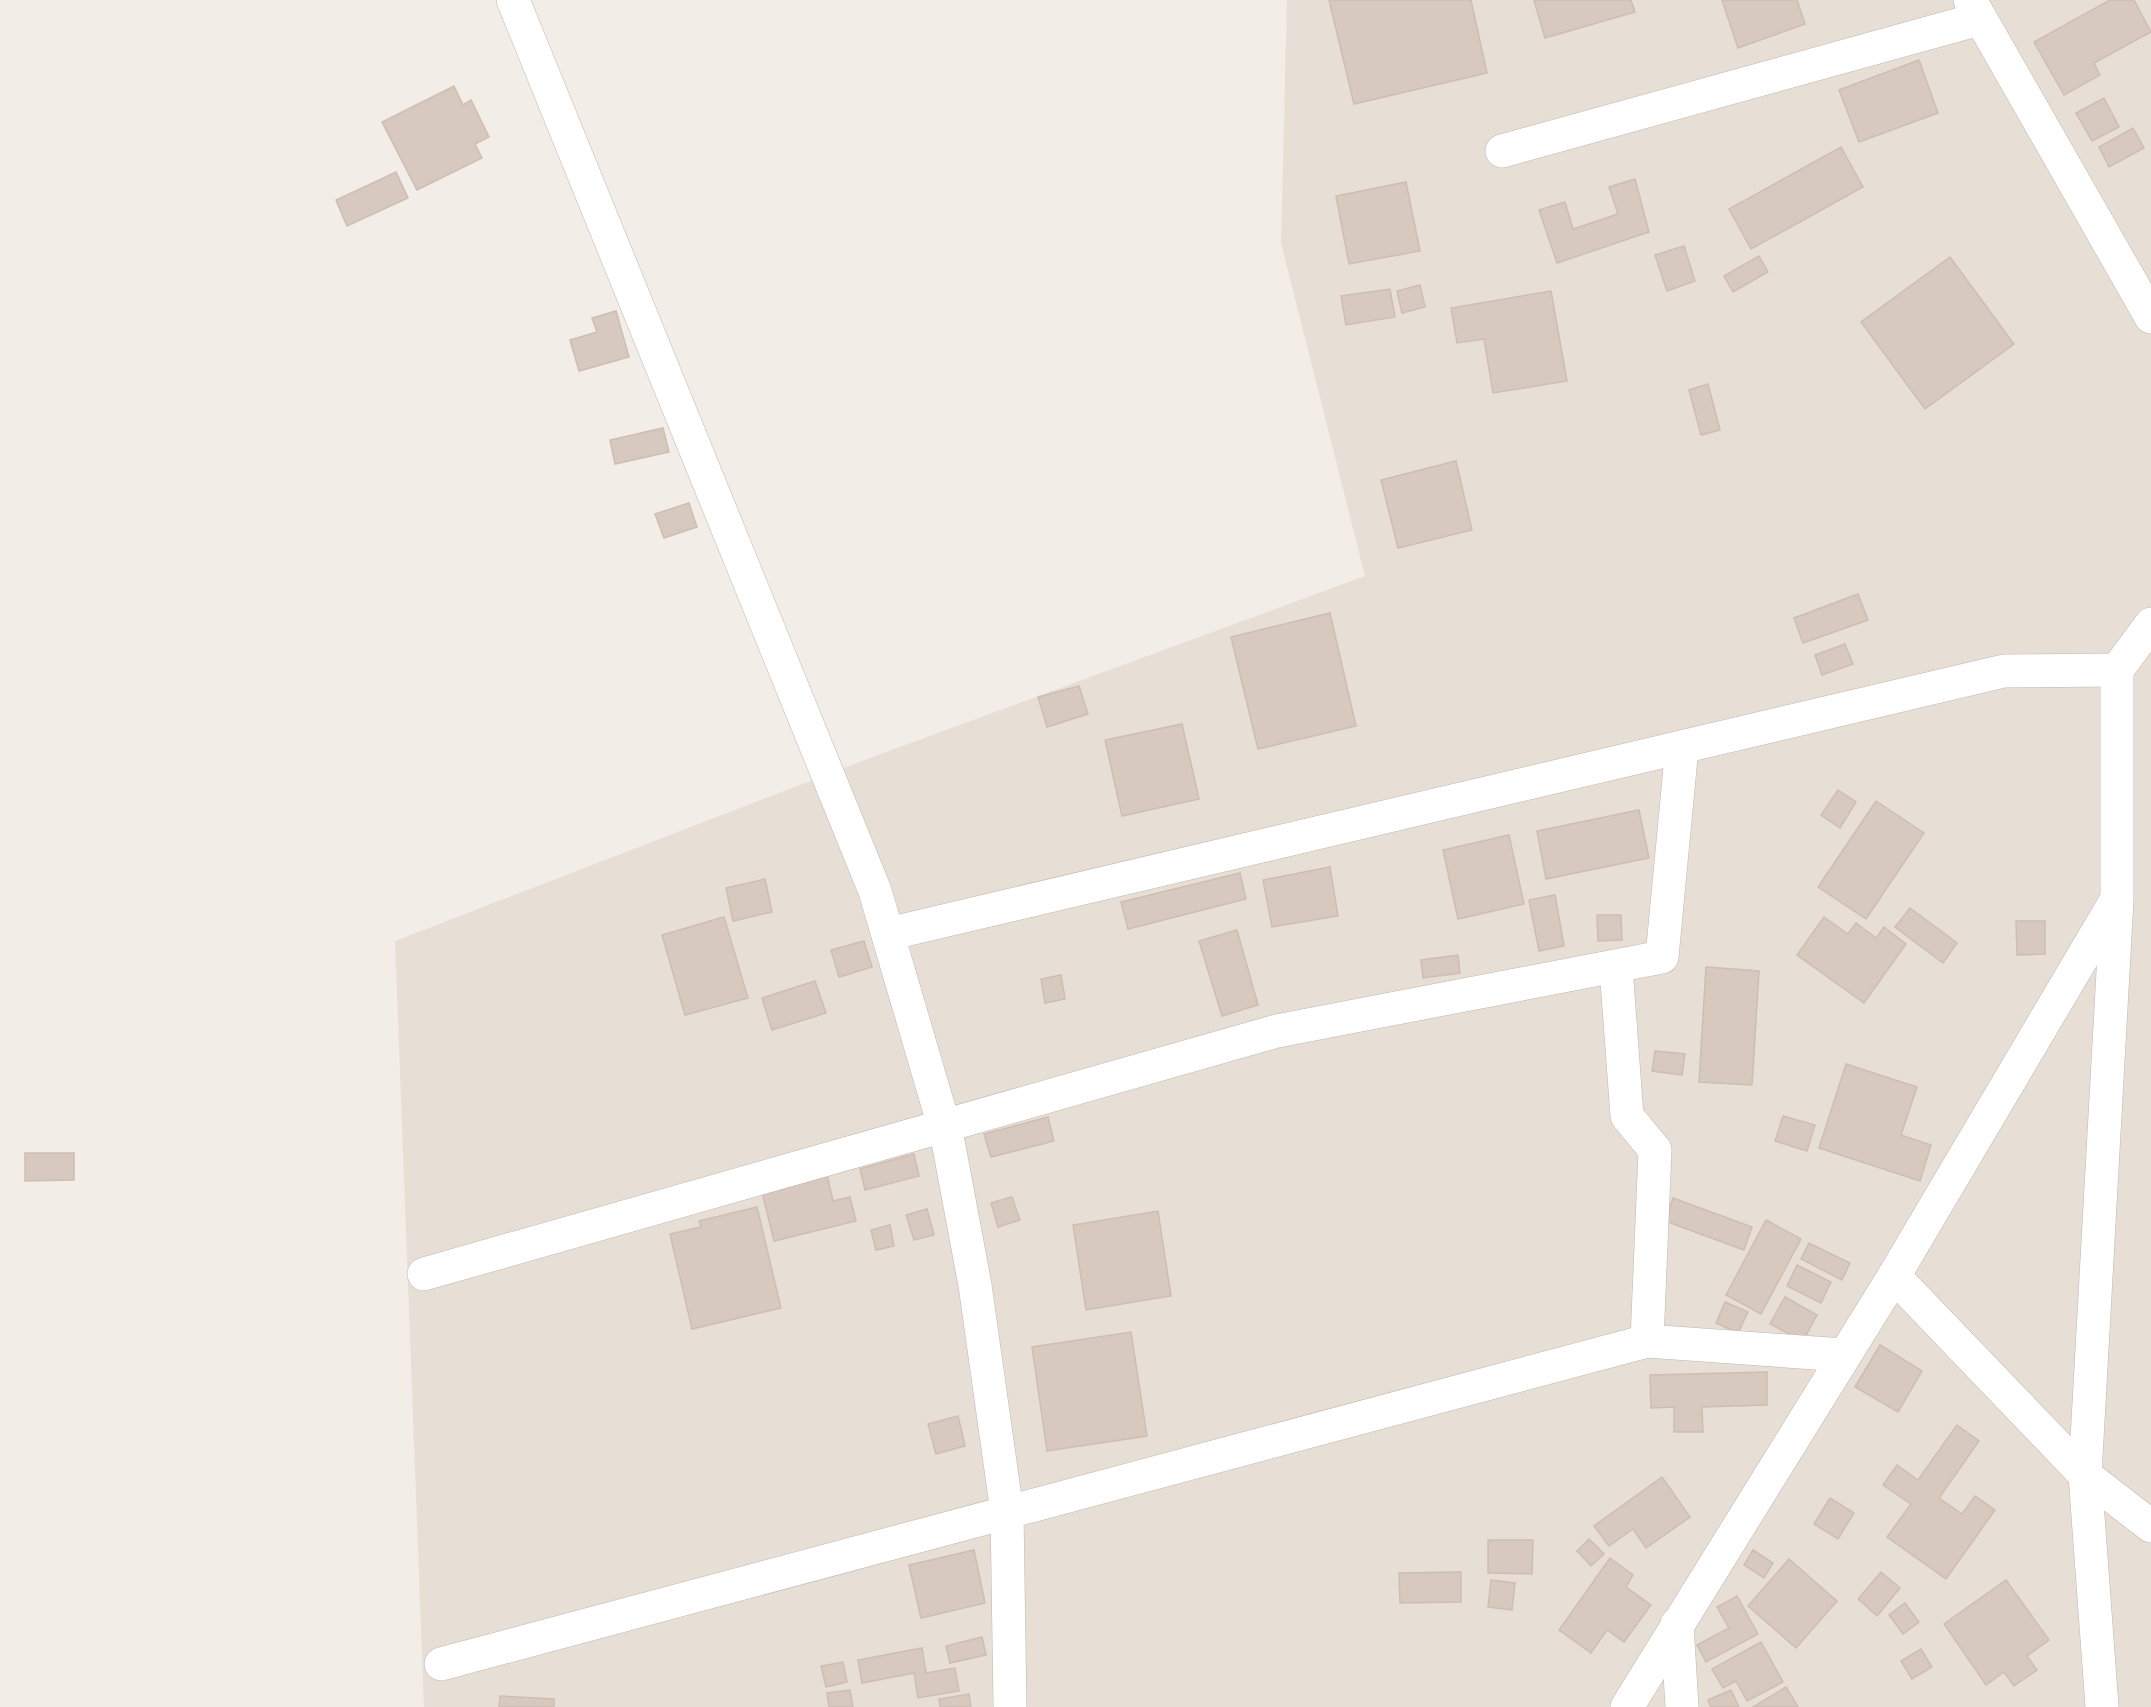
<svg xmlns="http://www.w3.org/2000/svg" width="2151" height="1707" font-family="Commissioner,sans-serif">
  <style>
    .residential { fill: #e7ded6 }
    .building { fill: #d7c9c0; stroke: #cfbdb1; stroke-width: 1.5 }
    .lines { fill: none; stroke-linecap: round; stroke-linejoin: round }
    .minor-casing { stroke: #c1b6ad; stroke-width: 34 }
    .minor { stroke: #fff; stroke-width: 33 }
  </style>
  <rect width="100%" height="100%" fill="#f3ede7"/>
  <polygon class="residential" points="1287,0 2151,0 2151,1707 424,1707 395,941 870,758 1365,576 1281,243"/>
  <g class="building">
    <polygon points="1329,0 1471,0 1487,73 1354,104"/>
    <polygon points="1534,0 1631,0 1635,12 1545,38"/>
    <polygon points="1722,0 1797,0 1805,24 1738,48"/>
    <polygon points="2110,0 2134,0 2151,32 2094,63 2100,75 2064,95 2034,42"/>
    <polygon points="1919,60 1938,113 1859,142 1839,90"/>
    <polygon points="454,86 463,105 471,100 489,137 475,144 482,158 417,190 382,122"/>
    <polygon points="2104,98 2119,127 2092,141 2076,113"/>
    <polygon points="2133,128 2144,148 2109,167 2099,147"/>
    <polygon points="1841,147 1863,187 1751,249 1729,209"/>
    <polygon points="396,172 408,198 347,226 336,200"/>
    <polygon points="1635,179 1649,232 1557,263 1539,210 1565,202 1573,229 1618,214 1609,187"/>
    <polygon points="1406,182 1420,251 1349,264 1336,196"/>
    <polygon points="1684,246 1695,281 1667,291 1655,255"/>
    <polygon points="1759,256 1768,272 1733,292 1724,276"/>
    <polygon points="1950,257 2014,344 1925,409 1861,322"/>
    <polygon points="1420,285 1425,307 1402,313 1397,291"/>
    <polygon points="1390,289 1395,317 1346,325 1341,296"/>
    <polygon points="1551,291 1567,381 1493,393 1484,339 1457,343 1451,308"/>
    <polygon points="616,311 629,357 579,371 570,340 597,332 592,318"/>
    <polygon points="1708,384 1720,430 1701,435 1689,390"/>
    <polygon points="663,428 669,452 615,464 610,440"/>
    <polygon points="1456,461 1472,530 1398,548 1381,480"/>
    <polygon points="689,503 697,527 664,538 655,514"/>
    <polygon points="1858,594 1868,620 1803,643 1794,618"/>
    <polygon points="1330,613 1356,726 1258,749 1231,637"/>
    <polygon points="1845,644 1853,664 1822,675 1815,655"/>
    <polygon points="1079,686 1088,714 1047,727 1038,697"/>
    <polygon points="1182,724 1199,799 1122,816 1105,740"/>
    <polygon points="1838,790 1856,802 1840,828 1821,815"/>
    <polygon points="1876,801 1924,833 1866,919 1818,887"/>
    <polygon points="1639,810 1649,858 1546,879 1537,831"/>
    <polygon points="1509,835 1524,904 1458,919 1443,850"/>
    <polygon points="1330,867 1338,916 1272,927 1263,880"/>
    <polygon points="1240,873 1246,899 1128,929 1121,902"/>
    <polygon points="765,879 772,912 733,921 726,888"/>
    <polygon points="1555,895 1564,946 1539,951 1529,900"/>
    <polygon points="1910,908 1957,943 1943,963 1895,927"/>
    <polygon points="1597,915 1621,915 1622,940 1598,941"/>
    <polygon points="724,917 748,998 685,1015 662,935"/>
    <polygon points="1824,917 1848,934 1856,923 1876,938 1884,927 1906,944 1864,1003 1797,955"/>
    <polygon points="2016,921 2045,921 2045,954 2017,955"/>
    <polygon points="1237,930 1258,1005 1222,1016 1199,941"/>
    <polygon points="864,941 872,967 839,977 831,950"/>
    <polygon points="1458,955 1460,973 1423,978 1421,960"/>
    <polygon points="1706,967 1759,971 1752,1085 1699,1082"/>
    <polygon points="1061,975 1065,999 1045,1003 1041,979"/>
    <polygon points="815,981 826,1013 772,1030 762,998"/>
    <polygon points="1655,1051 1685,1054 1682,1075 1652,1071"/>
    <polygon points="1846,1064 1917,1087 1901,1135 1931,1145 1920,1181 1819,1148"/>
    <polygon points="1783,1116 1815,1125 1807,1151 1775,1141"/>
    <polygon points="1048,1117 1054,1141 991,1157 984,1134"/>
    <polygon points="25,1153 74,1153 74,1180 25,1181"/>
    <polygon points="914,1154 919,1176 865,1190 860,1169"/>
    <polygon points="827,1175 833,1201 850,1197 856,1221 774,1241 762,1192"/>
    <polygon points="1012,1197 1020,1220 998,1227 991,1203"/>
    <polygon points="1673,1198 1752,1227 1744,1250 1665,1221"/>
    <polygon points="757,1207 781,1308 692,1329 670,1234 701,1227 699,1221"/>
    <polygon points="927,1209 934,1235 914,1240 906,1215"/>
    <polygon points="1158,1211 1171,1296 1086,1310 1073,1225"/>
    <polygon points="1766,1220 1801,1239 1761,1314 1726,1295"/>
    <polygon points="890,1225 894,1246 876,1250 871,1230"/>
    <polygon points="1809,1243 1850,1263 1842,1280 1801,1259"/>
    <polygon points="1797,1265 1831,1282 1821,1303 1787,1286"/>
    <polygon points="1785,1297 1817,1315 1803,1341 1770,1324"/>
    <polygon points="1725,1302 1748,1312 1738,1333 1716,1323"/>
    <polygon points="1131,1332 1147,1436 1047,1451 1032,1347"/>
    <polygon points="1880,1345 1922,1371 1898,1412 1855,1387"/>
    <polygon points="1767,1372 1767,1405 1702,1407 1703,1432 1674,1432 1674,1407 1651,1408 1650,1375"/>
    <polygon points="958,1416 965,1446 936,1454 928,1424"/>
    <polygon points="1957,1425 1979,1441 1939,1498 1962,1514 1975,1496 1995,1510 1946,1579 1887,1537 1911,1504 1883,1485 1897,1465 1918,1480"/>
    <polygon points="1662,1477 1690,1517 1646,1548 1633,1529 1609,1546 1594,1526"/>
    <polygon points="1830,1498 1854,1513 1838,1539 1814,1524"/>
    <polygon points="1589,1539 1604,1554 1591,1566 1577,1551"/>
    <polygon points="1488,1540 1533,1540 1532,1574 1488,1573"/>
    <polygon points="974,1550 985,1603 921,1618 909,1565"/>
    <polygon points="1753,1550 1773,1563 1764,1578 1744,1565"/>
    <polygon points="1610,1558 1633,1575 1626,1587 1651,1605 1624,1642 1607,1630 1591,1653 1559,1630"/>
    <polygon points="1789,1559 1837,1601 1796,1648 1748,1606"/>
    <polygon points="1461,1572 1461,1602 1400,1603 1399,1573"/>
    <polygon points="1881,1572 1900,1588 1877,1616 1858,1599"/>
    <polygon points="1491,1580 1515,1583 1512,1610 1488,1607"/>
    <polygon points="2006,1580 2049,1640 2027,1656 2037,1670 2014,1686 2004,1672 1986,1685 1944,1624"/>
    <polygon points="1737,1596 1758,1634 1706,1662 1697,1645 1729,1628 1717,1607"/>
    <polygon points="1905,1603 1919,1622 1903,1634 1889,1615"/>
    <polygon points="982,1637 986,1655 950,1663 946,1646"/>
    <polygon points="1761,1642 1783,1682 1747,1701 1736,1681 1723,1688 1712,1669"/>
    <polygon points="922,1648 926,1673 955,1668 959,1691 918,1698 914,1673 862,1683 858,1660"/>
    <polygon points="1921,1649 1932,1667 1912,1679 1901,1661"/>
    <polygon points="843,1662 847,1682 826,1687 821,1666"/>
    <polygon points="1786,1687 1798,1707 1753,1707"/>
    <polygon points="850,1690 853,1707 829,1707 827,1693"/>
    <polygon points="1731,1690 1739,1707 1711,1707 1708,1700"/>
    <polygon points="969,1694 971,1707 940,1707 939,1699"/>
    <polygon points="500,1696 554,1699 554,1707 499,1707"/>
  </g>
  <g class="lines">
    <defs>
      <g id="minor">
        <polyline points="513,0 875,891 947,1136 975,1285 1007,1512 1010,1707"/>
        <polyline points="1970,0 2151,317"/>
        <polyline points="1502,151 1979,19"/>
        <polyline points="888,934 2004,671 2117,670"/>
        <polyline points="1616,967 1627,1116 1655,1150 1647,1341"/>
        <polyline points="424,1274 1277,1031 1662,957 1682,747"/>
        <polyline points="1894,1276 2085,1475 2151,1526"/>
        <polyline points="1677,1624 1682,1707"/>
        <polyline points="441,1664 1647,1341 1843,1355"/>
        <polyline points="1627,1707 1894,1276 2114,904"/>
        <polyline points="2102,1707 2085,1475 2117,900 2117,670 2151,624"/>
      </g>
    </defs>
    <use href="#minor" class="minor-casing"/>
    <use href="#minor" class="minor"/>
  </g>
</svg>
